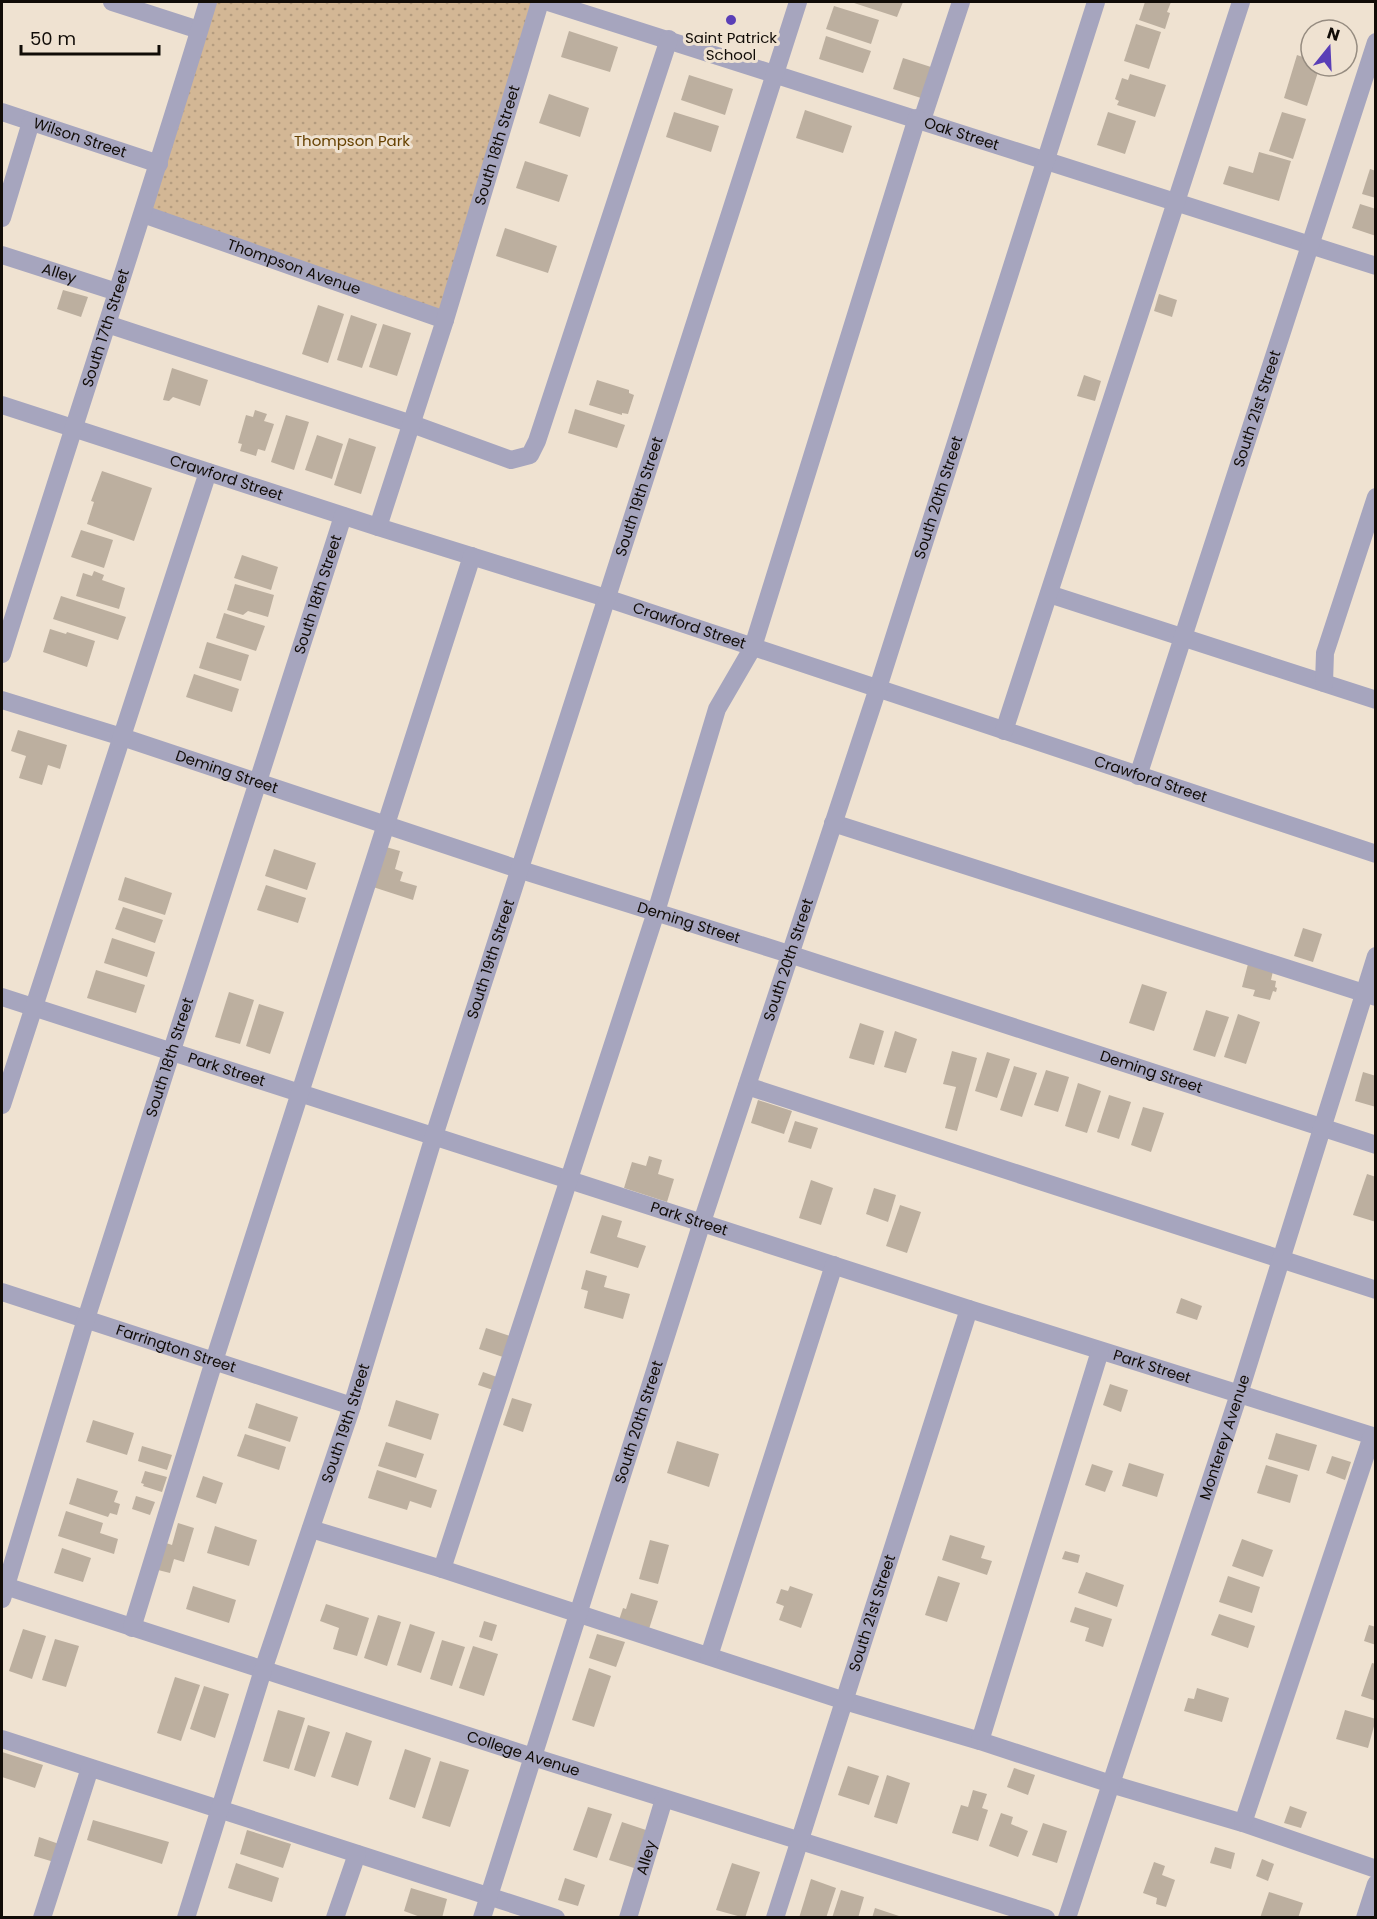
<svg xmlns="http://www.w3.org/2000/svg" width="1377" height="1919" font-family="Poppins,sans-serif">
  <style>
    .park { fill: url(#park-dots) }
    .building { fill: #bcaf9f }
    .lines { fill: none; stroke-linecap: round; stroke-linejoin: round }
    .minor { stroke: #a6a5be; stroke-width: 18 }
    .poi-dot { fill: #5a3fb7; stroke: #efe2d1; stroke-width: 2 }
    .labels { text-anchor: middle; stroke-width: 6; stroke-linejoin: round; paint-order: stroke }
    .poi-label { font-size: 15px; fill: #110c07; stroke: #efe2d1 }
    .street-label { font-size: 15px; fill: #110c07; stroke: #efe2d1 }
    .park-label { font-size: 15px; fill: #674202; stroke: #efe2d1 }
  </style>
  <defs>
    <pattern id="park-dots" width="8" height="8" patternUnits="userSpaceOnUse" patternTransform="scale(1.5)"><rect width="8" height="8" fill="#d3b795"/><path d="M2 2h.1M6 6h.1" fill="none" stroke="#b49c7f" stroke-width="1.8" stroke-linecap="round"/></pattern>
  </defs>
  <rect width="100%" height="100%" fill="#efe2d1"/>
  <polygon class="park" points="207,2 540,2 445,320 143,214"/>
  <g class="building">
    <polygon points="851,2 903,2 897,17"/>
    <polygon points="1145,2 1171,2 1167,12 1170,13 1165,29 1139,20"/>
    <polygon points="834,6 879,20 871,44 826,29"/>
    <polygon points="1136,24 1161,32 1149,69 1124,61"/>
    <polygon points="569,31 618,47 610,72 561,57"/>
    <polygon points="826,36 871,51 863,73 819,59"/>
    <polygon points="1297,55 1311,60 1311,66 1320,66 1307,106 1284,98"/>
    <polygon points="903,58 931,67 921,98 893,89"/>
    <polygon points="1130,74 1166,85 1155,117 1117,105 1119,101 1115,99 1122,78 1128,80"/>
    <polygon points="689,75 733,89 725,115 681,100"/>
    <polygon points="549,94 589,108 580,137 539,123"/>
    <polygon points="805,110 852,126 843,153 796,138"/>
    <polygon points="674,112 719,126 711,152 666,137"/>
    <polygon points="1108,112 1136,121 1125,154 1097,145"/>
    <polygon points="1282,112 1306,119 1293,159 1269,151"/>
    <polygon points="1259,152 1291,161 1279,201 1223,184 1229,166 1253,173"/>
    <polygon points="525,161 568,175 559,202 516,188"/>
    <polygon points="1370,169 1376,171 1376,198 1362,194"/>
    <polygon points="1360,204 1376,209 1376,236 1352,228"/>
    <polygon points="505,228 557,246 548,273 496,256"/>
    <polygon points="63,290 88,297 81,317 57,309"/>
    <polygon points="1159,294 1177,300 1172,317 1154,311"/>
    <polygon points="318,305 344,314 328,363 302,354"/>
    <polygon points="351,315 377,324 362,368 337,360"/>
    <polygon points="383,324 411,333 397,376 369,367"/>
    <polygon points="172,368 208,380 200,406 173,397 169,401 163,400"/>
    <polygon points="1084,375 1101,381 1095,401 1077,396"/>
    <polygon points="597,380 629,390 629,393 634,395 628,414 622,413 622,415 589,405"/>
    <polygon points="575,409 625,425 617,448 568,433"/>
    <polygon points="255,410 267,414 264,421 274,424 265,451 258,449 256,456 240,451 242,444 238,443 246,415 253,417"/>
    <polygon points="286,415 309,422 294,470 271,462"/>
    <polygon points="317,435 343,444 332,479 305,470"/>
    <polygon points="349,438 376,447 361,494 334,485"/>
    <polygon points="102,471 152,488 134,541 87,524 94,502 91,501"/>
    <polygon points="81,530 113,540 104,568 71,557"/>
    <polygon points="242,555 278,567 271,590 234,578"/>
    <polygon points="94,571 104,575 102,580 125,588 119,609 76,596 83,573 92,576"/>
    <polygon points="235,584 274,595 268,617 248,611 243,615 227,610"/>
    <polygon points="61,596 126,617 118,640 53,619"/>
    <polygon points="224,613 265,626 256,651 216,638"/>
    <polygon points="50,629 66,634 67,632 95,641 87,667 43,652"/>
    <polygon points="207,642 249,655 241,681 199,668"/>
    <polygon points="194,674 239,689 232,712 186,697"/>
    <polygon points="18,730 67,745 60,769 48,765 42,785 19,778 26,756 11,751"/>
    <polygon points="386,847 400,851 395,869 403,872 400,881 417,886 413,900 373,887"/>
    <polygon points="274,849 316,863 307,890 265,876"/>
    <polygon points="125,877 172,893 165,915 118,900"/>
    <polygon points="266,885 306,898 298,923 257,910"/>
    <polygon points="123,907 163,920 155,943 115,929"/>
    <polygon points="1303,928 1322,934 1313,962 1294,956"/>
    <polygon points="112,938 155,952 147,977 104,963"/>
    <polygon points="1248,964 1273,971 1271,980 1276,981 1275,987 1277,988 1276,992 1273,991 1270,1000 1253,996 1255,990 1242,987"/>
    <polygon points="96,970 145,985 136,1013 87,998"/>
    <polygon points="1142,984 1167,992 1154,1031 1129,1023"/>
    <polygon points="229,992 254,1000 240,1044 215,1037"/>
    <polygon points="259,1004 284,1012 270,1054 246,1046"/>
    <polygon points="1206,1010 1229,1017 1215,1057 1193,1050"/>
    <polygon points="1238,1014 1260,1022 1246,1064 1224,1057"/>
    <polygon points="860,1023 884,1031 874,1065 849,1058"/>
    <polygon points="895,1031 917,1039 906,1073 884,1067"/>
    <polygon points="952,1051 977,1058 957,1131 945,1128 956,1087 943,1084"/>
    <polygon points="987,1052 1010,1059 997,1098 975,1091"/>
    <polygon points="1014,1066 1037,1073 1022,1117 1000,1110"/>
    <polygon points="1046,1070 1069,1077 1058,1112 1034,1105"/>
    <polygon points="1363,1072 1376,1076 1376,1107 1355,1101"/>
    <polygon points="1078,1083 1101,1091 1087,1133 1065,1126"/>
    <polygon points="1109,1095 1131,1102 1119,1139 1097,1132"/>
    <polygon points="758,1100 792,1111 784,1134 751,1123"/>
    <polygon points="1143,1107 1164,1113 1151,1152 1131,1145"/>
    <polygon points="795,1121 818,1128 811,1149 788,1142"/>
    <polygon points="649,1156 662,1160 658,1174 674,1179 667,1202 624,1188 632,1162 646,1166"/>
    <polygon points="1367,1174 1376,1177 1376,1222 1353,1215"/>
    <polygon points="811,1180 833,1188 821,1225 799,1218"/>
    <polygon points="874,1188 896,1195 888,1222 866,1214"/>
    <polygon points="900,1205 921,1212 907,1253 886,1246"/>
    <polygon points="602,1215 622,1221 617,1237 646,1246 638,1268 590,1253"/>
    <polygon points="586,1270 607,1276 604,1287 630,1294 623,1319 584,1308 588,1291 581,1289"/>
    <polygon points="1181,1298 1202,1306 1197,1320 1176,1313"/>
    <polygon points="486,1328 510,1336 503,1357 479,1349"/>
    <polygon points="483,1372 497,1377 493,1390 478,1385"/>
    <polygon points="1110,1384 1128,1390 1121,1412 1103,1405"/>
    <polygon points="512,1398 532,1404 523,1432 503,1425"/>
    <polygon points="396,1400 439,1414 431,1440 388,1426"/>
    <polygon points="256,1403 298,1417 290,1442 248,1428"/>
    <polygon points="93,1420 134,1433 127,1455 86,1442"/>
    <polygon points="1276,1433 1317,1445 1309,1471 1268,1459"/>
    <polygon points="245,1434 286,1447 279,1470 237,1456"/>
    <polygon points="677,1441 719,1454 709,1487 667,1473"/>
    <polygon points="386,1442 424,1454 416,1478 378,1466"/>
    <polygon points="142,1446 172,1455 167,1470 138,1461"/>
    <polygon points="1332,1456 1351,1462 1345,1480 1326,1473"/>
    <polygon points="1129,1463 1164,1474 1157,1497 1122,1486"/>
    <polygon points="1092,1464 1113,1471 1105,1492 1085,1485"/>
    <polygon points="1266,1465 1298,1475 1290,1503 1257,1493"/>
    <polygon points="377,1470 437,1490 431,1508 410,1501 407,1510 368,1498"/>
    <polygon points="145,1471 167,1477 162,1492 143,1486 144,1484 141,1483"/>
    <polygon points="203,1476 223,1483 216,1504 196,1497"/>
    <polygon points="77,1478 118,1491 114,1502 120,1504 117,1515 110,1513 108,1517 69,1504"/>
    <polygon points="136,1496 155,1502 150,1515 132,1509"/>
    <polygon points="66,1511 103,1523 100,1533 118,1539 114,1554 58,1536"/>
    <polygon points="178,1523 194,1528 184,1562 174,1559 170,1573 158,1570 166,1543 172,1545"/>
    <polygon points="215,1526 257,1540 249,1566 207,1553"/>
    <polygon points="950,1535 985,1546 981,1558 992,1561 987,1575 942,1560"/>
    <polygon points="1242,1539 1273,1550 1263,1577 1232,1566"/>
    <polygon points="650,1540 669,1545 658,1584 639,1579"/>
    <polygon points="62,1548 91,1558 83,1582 54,1573"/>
    <polygon points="1065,1551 1080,1555 1078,1563 1062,1559"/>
    <polygon points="1086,1572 1124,1585 1117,1607 1078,1593"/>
    <polygon points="938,1576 960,1583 947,1622 925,1615"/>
    <polygon points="1228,1576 1260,1587 1252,1613 1219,1602"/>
    <polygon points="193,1586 236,1600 229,1623 186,1609"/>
    <polygon points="790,1586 813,1594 801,1628 779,1620 784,1606 776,1603 781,1589 788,1591"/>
    <polygon points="631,1593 658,1601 649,1629 619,1620 623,1608 626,1609"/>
    <polygon points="326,1604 369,1618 357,1656 333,1649 339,1628 320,1621"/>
    <polygon points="1075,1607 1112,1619 1103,1647 1085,1641 1089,1628 1070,1622"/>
    <polygon points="1219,1614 1255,1626 1248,1648 1211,1635"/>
    <polygon points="378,1615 401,1622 387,1666 364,1658"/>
    <polygon points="484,1621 497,1625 492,1641 479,1637"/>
    <polygon points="410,1624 435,1632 421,1673 397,1665"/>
    <polygon points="1369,1625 1376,1627 1376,1645 1364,1641"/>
    <polygon points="23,1629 46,1636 32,1679 9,1671"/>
    <polygon points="597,1634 625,1642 616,1667 589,1658"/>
    <polygon points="55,1639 79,1646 66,1687 42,1680"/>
    <polygon points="442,1640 465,1647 452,1686 430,1679"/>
    <polygon points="473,1646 498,1654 484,1696 459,1688"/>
    <polygon points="1372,1663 1376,1664 1376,1701 1361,1696"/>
    <polygon points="589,1668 611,1676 594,1727 572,1720"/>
    <polygon points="175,1677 200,1685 181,1741 157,1733"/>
    <polygon points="204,1686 229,1694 215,1738 190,1729"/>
    <polygon points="1197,1688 1229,1698 1222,1722 1184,1711 1188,1698 1194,1699"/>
    <polygon points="278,1710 305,1718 289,1769 263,1761"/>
    <polygon points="1345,1710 1376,1719 1368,1748 1336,1739"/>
    <polygon points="308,1725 330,1732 315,1777 294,1770"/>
    <polygon points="346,1732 372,1741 358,1786 331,1777"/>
    <polygon points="405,1749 431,1758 415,1808 389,1799"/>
    <polygon points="2,1752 43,1765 35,1788 2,1777"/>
    <polygon points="440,1761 469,1770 450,1827 422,1818"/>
    <polygon points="848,1766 879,1776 869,1805 838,1795"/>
    <polygon points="1014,1768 1035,1775 1028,1795 1007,1787"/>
    <polygon points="887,1775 910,1783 897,1824 874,1817"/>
    <polygon points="973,1790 987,1794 982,1808 988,1810 978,1841 952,1833 961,1805 968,1807"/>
    <polygon points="1290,1806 1307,1812 1301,1828 1284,1823"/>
    <polygon points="588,1807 612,1814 597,1858 573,1850"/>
    <polygon points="1001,1813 1013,1817 1011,1824 1028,1831 1018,1857 989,1846"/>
    <polygon points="93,1820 169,1842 162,1864 87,1840"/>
    <polygon points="622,1822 646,1830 634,1868 609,1860"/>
    <polygon points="1043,1823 1067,1831 1057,1863 1032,1855"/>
    <polygon points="247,1830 291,1844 283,1868 240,1854"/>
    <polygon points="39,1837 59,1844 54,1862 34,1856"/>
    <polygon points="1215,1847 1235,1853 1231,1869 1210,1863"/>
    <polygon points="1262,1859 1274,1864 1268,1881 1256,1876"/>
    <polygon points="1154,1862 1165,1866 1162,1875 1175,1880 1166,1907 1156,1904 1157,1898 1143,1893"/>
    <polygon points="236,1863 279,1878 272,1902 228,1888"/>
    <polygon points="732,1863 760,1872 745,1918 716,1910"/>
    <polygon points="565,1878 585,1885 578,1906 558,1900"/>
    <polygon points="811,1879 836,1888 826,1918 799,1918"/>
    <polygon points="411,1888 447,1899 442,1918 423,1918 404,1911"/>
    <polygon points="841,1890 864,1897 858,1918 832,1918"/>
    <polygon points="1269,1892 1303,1903 1298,1918 1260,1918"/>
    <polygon points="875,1908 902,1917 902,1918 872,1918"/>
  </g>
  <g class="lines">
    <g class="minor">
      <polyline points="112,2 199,30"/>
      <path id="s1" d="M 548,2 L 1376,266"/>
      <path id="s2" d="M 2,112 L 159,164"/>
      <polyline points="922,120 961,2"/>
      <path id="s3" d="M 143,214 L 445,320"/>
      <polyline points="2,218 31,122"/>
      <path id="s4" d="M 2,255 L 117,292"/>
      <polyline points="107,324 412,424 511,460 530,455 537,441 669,39"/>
      <path id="s5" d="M 2,405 L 378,527 L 606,598 L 1376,854"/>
      <path id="s6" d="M 378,527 L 445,320 L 540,2"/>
      <polyline points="1049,594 1376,700"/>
      <path id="s7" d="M 2,654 C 70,436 142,220 208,2"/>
      <polyline points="1324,683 1325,653 1376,497"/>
      <path id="s8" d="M 2,700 L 122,737 L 521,870 L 789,954 L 1376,1145"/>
      <polyline points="1004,731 1241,2"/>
      <path id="s9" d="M 1138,776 L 1376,42"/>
      <polyline points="833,823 1376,997"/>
      <path id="s10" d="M 2,997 L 969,1309 L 1376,1437"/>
      <polyline points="747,1086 1376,1290"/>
      <polyline points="2,1105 208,472"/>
      <path id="s11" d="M 2,1292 L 352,1406"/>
      <polyline points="311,1529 442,1569 845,1701 980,1741 1111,1784 1243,1823 1376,1869"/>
      <polyline points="442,1569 656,912 717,709 753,647 917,118"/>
      <path id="s12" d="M 2,1585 L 533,1757 L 1046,1918"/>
      <path id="s13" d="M 2,1599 L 86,1319 L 343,516"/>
      <polyline points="132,1628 214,1361 472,556"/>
      <polyline points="709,1656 834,1265"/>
      <polyline points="2,1739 556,1918"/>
      <polyline points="980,1741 1100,1351"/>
      <polyline points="1243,1823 1372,1436"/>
      <polyline points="42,1918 90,1768"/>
      <path id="s14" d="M 186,1918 L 263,1670 L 352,1406 L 434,1136 L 798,2"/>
      <polyline points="335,1918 357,1854"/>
      <path id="s15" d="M 482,1918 L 702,1222 L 878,688 L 1096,2"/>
      <path id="s16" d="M 628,1918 L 664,1799"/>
      <path id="s17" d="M 775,1918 L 969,1309"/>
      <path id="s18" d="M 1067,1918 L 1239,1394 L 1376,956"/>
      <polyline points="1365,1918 1376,1884"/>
    </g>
  </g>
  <circle class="poi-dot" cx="731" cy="20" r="6"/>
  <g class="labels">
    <g class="poi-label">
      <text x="731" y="43">Saint Patrick<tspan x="731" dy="17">School</tspan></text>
    </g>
    <g class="street-label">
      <text dy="5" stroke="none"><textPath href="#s1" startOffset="434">Oak Street</textPath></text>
      <text dy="5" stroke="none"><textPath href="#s2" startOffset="82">Wilson Street</textPath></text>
      <text dy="5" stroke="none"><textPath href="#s6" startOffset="400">South 18th Street</textPath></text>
      <text dy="5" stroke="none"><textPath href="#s3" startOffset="160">Thompson Avenue</textPath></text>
      <text dy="5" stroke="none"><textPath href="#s4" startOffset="60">Alley</textPath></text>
      <text dy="5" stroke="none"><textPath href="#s7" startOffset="342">South 17th Street</textPath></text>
      <text dy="5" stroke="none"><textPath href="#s9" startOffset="386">South 21st Street</textPath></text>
      <text dy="5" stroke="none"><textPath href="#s5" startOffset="236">Crawford Street</textPath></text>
      <text dy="5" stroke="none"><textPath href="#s14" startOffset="1492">South 19th Street</textPath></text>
      <text dy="5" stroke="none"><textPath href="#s15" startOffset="1492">South 20th Street</textPath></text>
      <text dy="5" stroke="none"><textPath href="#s13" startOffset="1053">South 18th Street</textPath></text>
      <text dy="5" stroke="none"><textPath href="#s5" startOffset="722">Crawford Street</textPath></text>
      <text dy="5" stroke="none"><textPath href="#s8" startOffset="236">Deming Street</textPath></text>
      <text dy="5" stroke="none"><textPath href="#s5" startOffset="1208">Crawford Street</textPath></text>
      <text dy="5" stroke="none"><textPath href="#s8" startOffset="722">Deming Street</textPath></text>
      <text dy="5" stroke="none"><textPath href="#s14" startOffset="1006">South 19th Street</textPath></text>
      <text dy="5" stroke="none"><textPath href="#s15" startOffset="1006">South 20th Street</textPath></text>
      <text dy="5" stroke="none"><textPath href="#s13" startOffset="567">South 18th Street</textPath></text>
      <text dy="5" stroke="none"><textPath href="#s10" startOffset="236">Park Street</textPath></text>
      <text dy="5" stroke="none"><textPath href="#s8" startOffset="1208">Deming Street</textPath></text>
      <text dy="5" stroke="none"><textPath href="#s10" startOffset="722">Park Street</textPath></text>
      <text dy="5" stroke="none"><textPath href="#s11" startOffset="183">Farrington Street</textPath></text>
      <text dy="5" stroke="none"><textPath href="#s10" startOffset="1208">Park Street</textPath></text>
      <text dy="5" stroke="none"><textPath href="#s15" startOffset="520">South 20th Street</textPath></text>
      <text dy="5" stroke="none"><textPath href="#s14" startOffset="520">South 19th Street</textPath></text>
      <text dy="5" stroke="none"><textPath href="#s18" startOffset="506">Monterey Avenue</textPath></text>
      <text dy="5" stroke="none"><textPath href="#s17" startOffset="320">South 21st Street</textPath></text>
      <text dy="5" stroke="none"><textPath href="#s12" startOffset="548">College Avenue</textPath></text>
      <text dy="5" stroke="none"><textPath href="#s16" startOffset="63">Alley</textPath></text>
    </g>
    <g class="park-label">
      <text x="352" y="146">Thompson Park</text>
    </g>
  </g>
  <rect width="1377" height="1919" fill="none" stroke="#110c07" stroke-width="6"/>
  <g transform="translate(1329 48) rotate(18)"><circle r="28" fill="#efe2d1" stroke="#968c80" stroke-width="1.5"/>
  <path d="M0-4.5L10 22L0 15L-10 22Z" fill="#5a3fb7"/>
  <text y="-9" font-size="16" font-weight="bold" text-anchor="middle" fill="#110c07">N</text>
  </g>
  <path d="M21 45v9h138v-9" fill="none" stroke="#110c07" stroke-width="3"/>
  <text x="30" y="45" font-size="18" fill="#110c07" stroke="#efe2d1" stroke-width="4.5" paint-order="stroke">50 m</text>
</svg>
